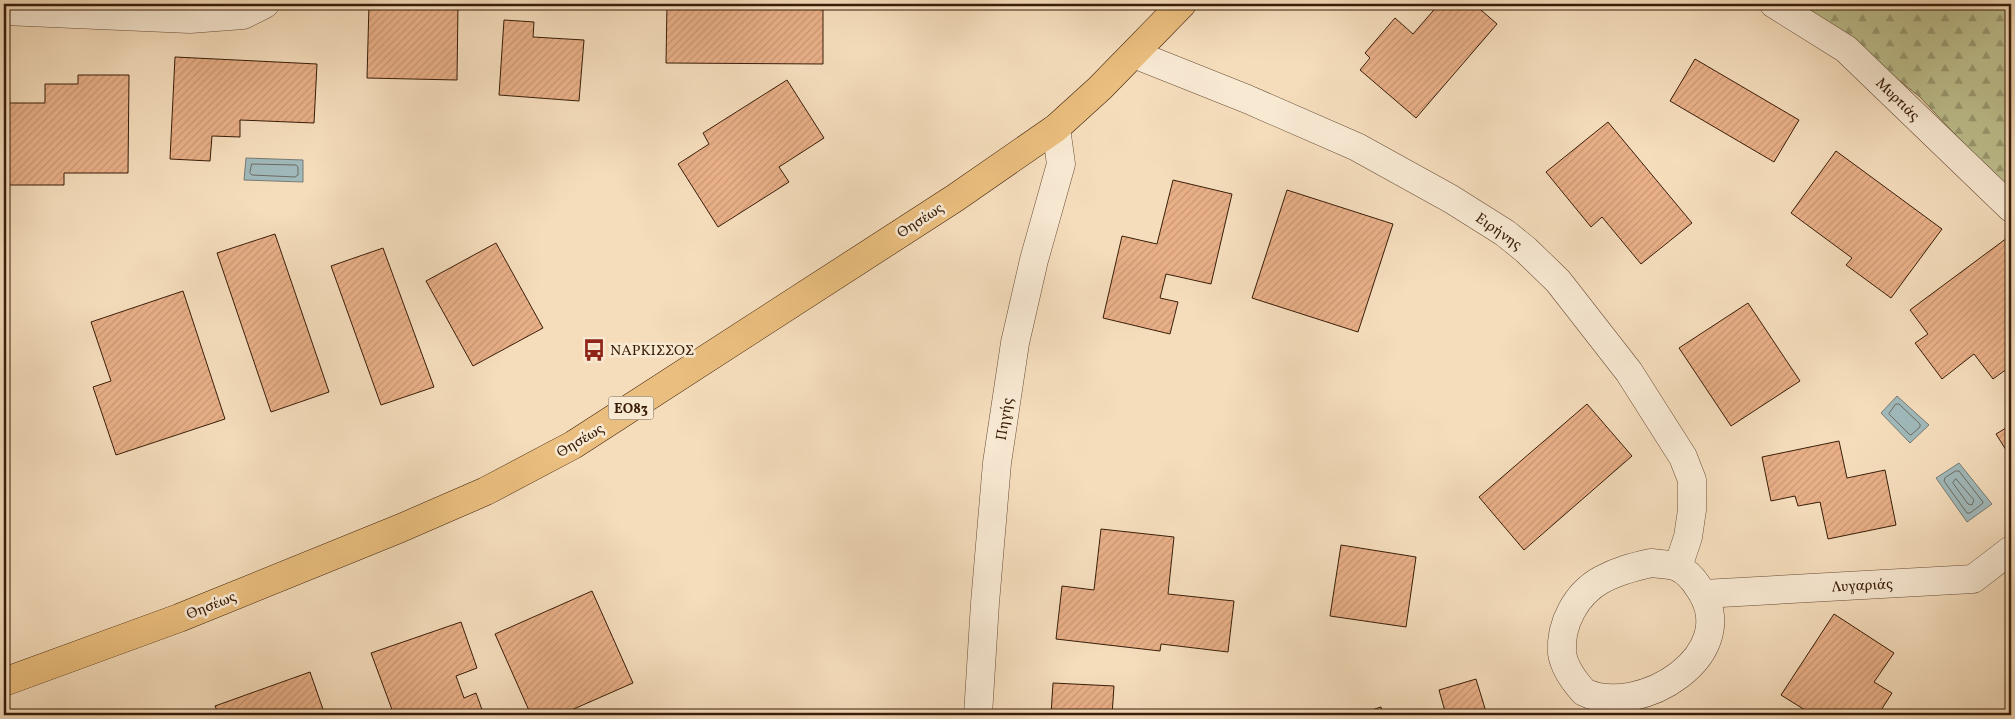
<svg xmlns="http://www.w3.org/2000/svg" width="2015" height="719" font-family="Vollkorn,serif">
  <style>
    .forest { fill: url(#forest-firs); stroke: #7c6e4c }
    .water { fill: #a0b9bb; stroke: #777b74 }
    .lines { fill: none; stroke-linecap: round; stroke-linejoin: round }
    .shore { stroke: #6c6b62; stroke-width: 1 }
    .building { fill: url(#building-hatch); stroke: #391d09 }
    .minor-casing { stroke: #684d36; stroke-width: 29 }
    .major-casing { stroke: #391d09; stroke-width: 29 }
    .minor { stroke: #f8e9d3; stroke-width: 28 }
    .major { stroke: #eabe7e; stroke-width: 28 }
    .labels { text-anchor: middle; stroke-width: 5; stroke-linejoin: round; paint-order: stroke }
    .shield { fill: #f8e9d3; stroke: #725a46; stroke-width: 1 }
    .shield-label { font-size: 14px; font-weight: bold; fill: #391d09 }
    .street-label { font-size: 15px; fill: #391d09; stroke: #f8e9d3 }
    .poi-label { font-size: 15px; fill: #391d09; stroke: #f8e9d3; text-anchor: start }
  </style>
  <defs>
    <pattern id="forest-firs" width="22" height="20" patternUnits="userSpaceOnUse" patternTransform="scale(1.25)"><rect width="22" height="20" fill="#bec08f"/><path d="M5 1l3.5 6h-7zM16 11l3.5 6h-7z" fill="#9b9b73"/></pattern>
    <pattern id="building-hatch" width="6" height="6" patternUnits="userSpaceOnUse" patternTransform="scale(1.25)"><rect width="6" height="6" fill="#e9b088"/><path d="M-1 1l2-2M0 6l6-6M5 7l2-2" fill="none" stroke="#c99774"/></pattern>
  </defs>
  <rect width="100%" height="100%" fill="#f5ddbc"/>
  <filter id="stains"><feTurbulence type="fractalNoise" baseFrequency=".004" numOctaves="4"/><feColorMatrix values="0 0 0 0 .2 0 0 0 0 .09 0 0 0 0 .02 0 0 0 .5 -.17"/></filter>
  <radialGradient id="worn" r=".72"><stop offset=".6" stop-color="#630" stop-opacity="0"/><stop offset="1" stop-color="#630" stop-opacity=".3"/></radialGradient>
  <polygon class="forest" points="1803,4 2011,4 2011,194 1920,97"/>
  <g class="water">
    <polygon points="246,158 303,160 303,182 244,180"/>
    <polygon points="1897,396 1929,425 1910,443 1881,413"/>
    <polygon points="1959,463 1992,504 1967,522 1936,478"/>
  </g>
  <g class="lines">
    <g class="shore">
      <polygon points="252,164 296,165 298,167 298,175 295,177 252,175 250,173"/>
      <polygon points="1896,404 1899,404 1920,424 1920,427 1911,435 1909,434 1889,414"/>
      <polygon points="1956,471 1959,471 1983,502 1982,504 1970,513 1967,513 1944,481 1945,478"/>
      <polygon points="1956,479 1974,500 1972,505 1968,504 1953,483"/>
    </g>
  </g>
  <g class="building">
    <polygon points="369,4 458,4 457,80 367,78"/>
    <polygon points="667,4 823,4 823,64 666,63"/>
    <polygon points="1439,4 1455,4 1462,10 1467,4 1474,4 1497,24 1416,118 1360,70 1370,58 1365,53 1395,18 1413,34"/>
    <polygon points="504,20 534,22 533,37 584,40 579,101 499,95"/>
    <polygon points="175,57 317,64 314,123 240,120 240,137 212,136 210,161 170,159"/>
    <polygon points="1695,59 1799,120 1774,162 1670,101"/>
    <polygon points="78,75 129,75 128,173 64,173 64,185 4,185 6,103 45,103 45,84 78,84"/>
    <polygon points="787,80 824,138 779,167 789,182 718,227 678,164 709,144 703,133"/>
    <polygon points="1608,122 1692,223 1641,264 1602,217 1591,227 1546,172"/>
    <polygon points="1836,151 1942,229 1891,298 1846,265 1852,258 1791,213"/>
    <polygon points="1173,180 1232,194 1211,284 1166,274 1160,298 1178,302 1170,334 1103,318 1122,236 1157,244"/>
    <polygon points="1287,190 1393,224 1358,332 1252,298"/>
    <polygon points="275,234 329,392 271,412 217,253"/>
    <polygon points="2011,235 2011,366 1993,379 1974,354 1942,379 1915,343 1928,334 1910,310"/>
    <polygon points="496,243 543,328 473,366 426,281"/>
    <polygon points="383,248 434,387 381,405 331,266"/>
    <polygon points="183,291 225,419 116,455 93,387 111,381 91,322"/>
    <polygon points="1748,303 1800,381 1731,426 1679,348"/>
    <polygon points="1587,404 1632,456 1524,550 1479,497"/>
    <polygon points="2011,425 2011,458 1996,434"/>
    <polygon points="1839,441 1847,478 1885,470 1896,525 1828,539 1820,502 1798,506 1795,496 1771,501 1762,457"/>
    <polygon points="1101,529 1174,537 1168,594 1234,601 1228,652 1161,644 1160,651 1056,639 1062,586 1094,590"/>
    <polygon points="1341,545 1416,557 1406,627 1330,616"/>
    <polygon points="592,591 633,683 560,715 531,715 495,634"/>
    <polygon points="1834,614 1894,653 1874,682 1892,693 1878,715 1813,715 1781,695"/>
    <polygon points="461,622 477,668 456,676 464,698 476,693 484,715 394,715 371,653"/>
    <polygon points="310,672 325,715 219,715 215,706"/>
    <polygon points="1476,679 1487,715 1446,715 1439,690"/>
    <polygon points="1053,683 1114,686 1112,715 1051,715"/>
    <polygon points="1381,707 1383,715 1356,715"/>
  </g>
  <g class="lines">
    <defs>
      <g id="minor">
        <polyline points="1774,4 1846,49 2011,208"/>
        <polyline points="4,11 190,19 243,15 265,4"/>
        <polyline points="1134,54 1247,99 1357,147 1451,199 1505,233 1526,250 1558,281 1629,372 1683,457 1692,480 1692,510 1688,537 1678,567"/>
        <path d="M 1651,563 C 1659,564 1670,564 1677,567 C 1686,571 1694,580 1699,588 C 1745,654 1639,719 1584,692 C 1574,681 1564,667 1562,653 C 1560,624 1576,594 1601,580 C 1617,571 1633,567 1651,563 Z"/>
        <polyline points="1703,594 1973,579 2011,550"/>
        <polyline points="978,715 985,603 997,463 1015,343 1034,260 1061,164 1056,128"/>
      </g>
      <polyline id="major" points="4,682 179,618 401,528 486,491 573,445 955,198 1056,128 1100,88 1182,4"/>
    </defs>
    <use href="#minor" class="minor-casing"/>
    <use href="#major" class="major-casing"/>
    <use href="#minor" class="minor"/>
    <use href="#major" class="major"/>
  </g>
  <defs>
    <symbol id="bus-bare" viewBox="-9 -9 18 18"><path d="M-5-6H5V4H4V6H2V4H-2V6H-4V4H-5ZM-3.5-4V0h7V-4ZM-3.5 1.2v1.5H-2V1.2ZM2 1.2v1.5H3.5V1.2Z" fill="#8f2418" stroke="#f8e9d3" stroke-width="2.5" paint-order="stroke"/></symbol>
  </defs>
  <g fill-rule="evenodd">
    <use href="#bus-bare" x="578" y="334" width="32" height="32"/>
  </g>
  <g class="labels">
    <rect class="shield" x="608.5" y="396.5" width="45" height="23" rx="4"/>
    <g class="shield-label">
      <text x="631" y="413">ΕΟ83</text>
    </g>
    <g class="street-label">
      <text transform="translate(1898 99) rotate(44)" y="5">Μυρτιάς</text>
      <text transform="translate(920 220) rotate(-33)" y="5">Θησέως</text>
      <text transform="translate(1499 231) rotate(35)" y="5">Ειρήνης</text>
      <text transform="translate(1004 419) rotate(-81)" y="5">Πηγής</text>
      <text transform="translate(580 440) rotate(-31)" y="5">Θησέως</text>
      <text transform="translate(1862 585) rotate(-3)" y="5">Λυγαριάς</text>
      <text transform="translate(211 605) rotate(-22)" y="5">Θησέως</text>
    </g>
    <g class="poi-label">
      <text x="610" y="355">ΝΑΡΚΙΣΣΟΣ</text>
    </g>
  </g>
  <rect width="2015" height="719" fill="none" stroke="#f5ddbc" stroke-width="20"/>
  <rect x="5" y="5" width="2005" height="709" fill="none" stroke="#391d09" stroke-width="2.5"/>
  <rect x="10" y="10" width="1995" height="699" fill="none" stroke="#391d09"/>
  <rect width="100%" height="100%" filter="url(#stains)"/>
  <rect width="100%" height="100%" fill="url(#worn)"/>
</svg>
